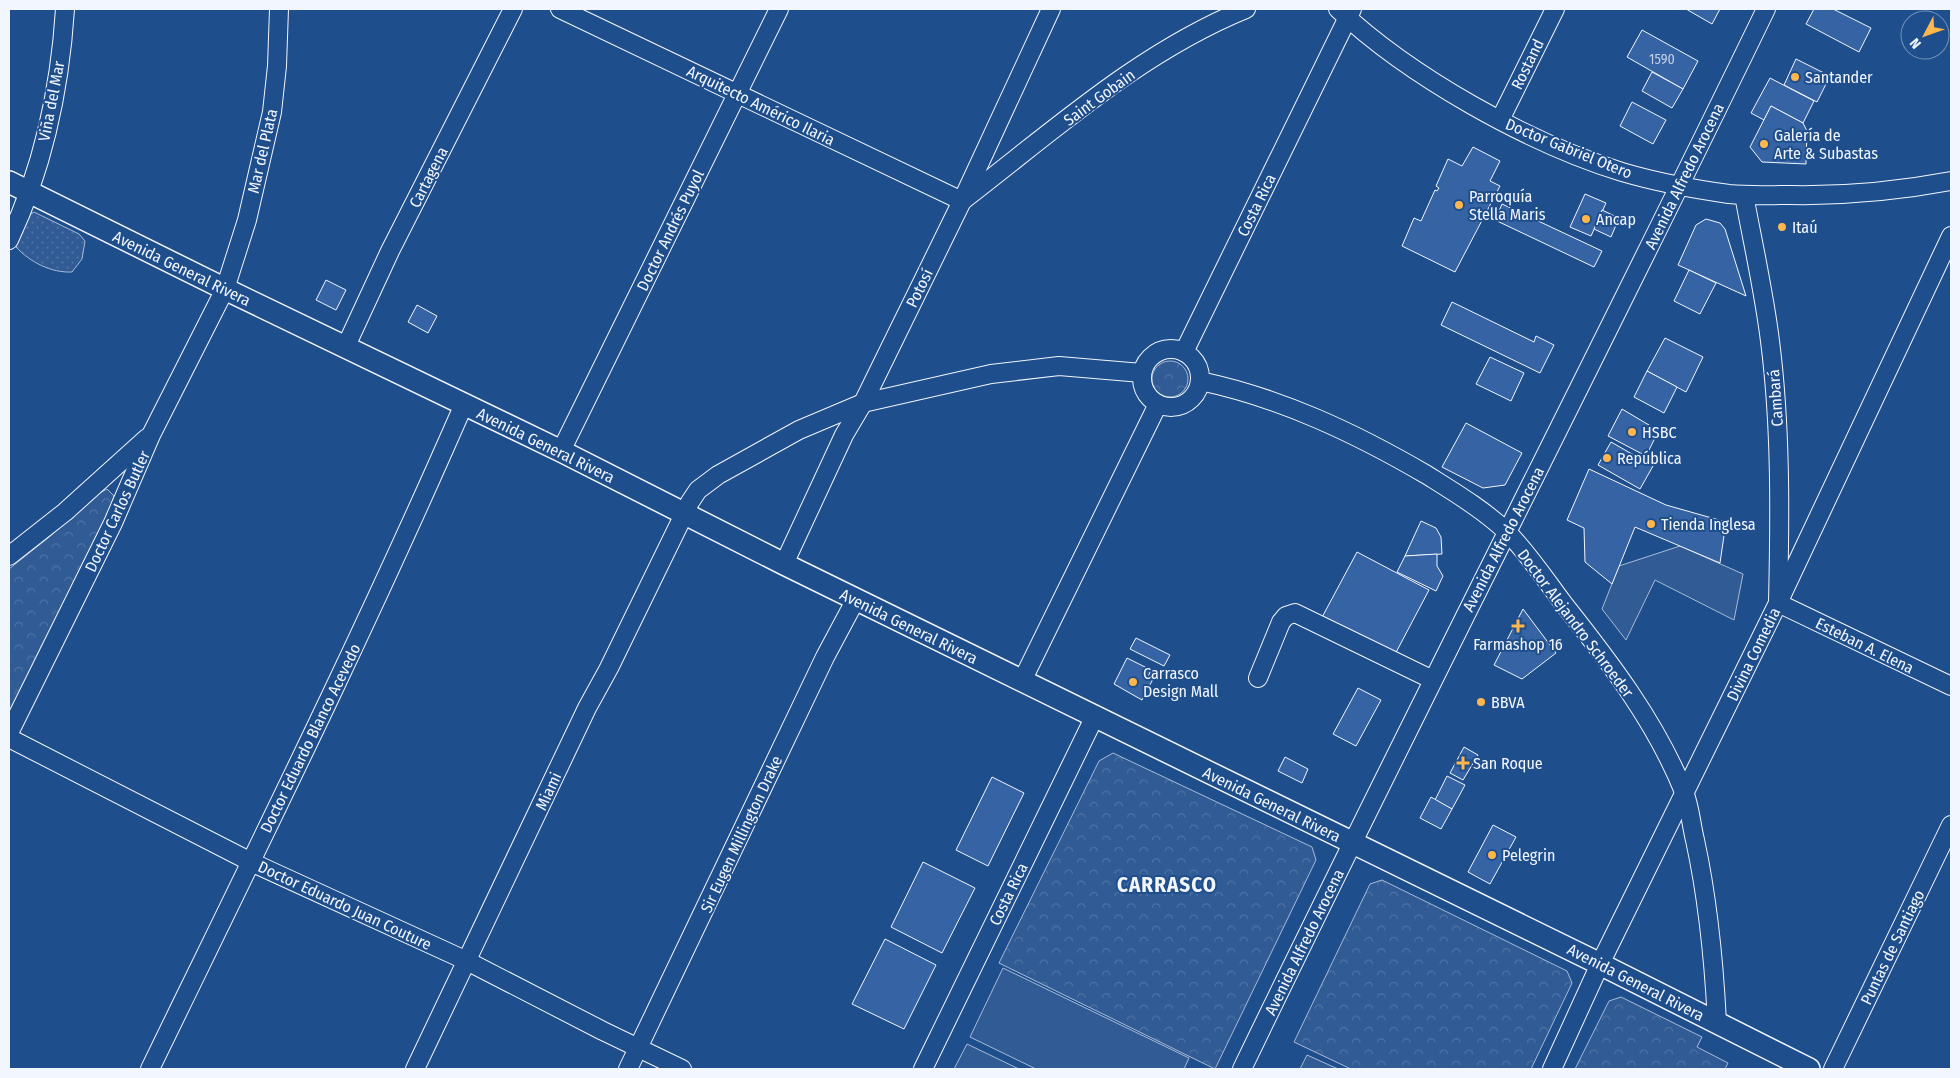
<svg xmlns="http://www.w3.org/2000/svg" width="1960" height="1078" font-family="'Fira Sans Condensed',sans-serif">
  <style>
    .grass { fill: url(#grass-dots); stroke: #a8bbd7 }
    .park { fill: url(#park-crowns); stroke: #a8bbd7 }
    .pitch { fill: #305b95; stroke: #a8bbd7 }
    .building { fill: #3563a3; stroke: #f2f6ff }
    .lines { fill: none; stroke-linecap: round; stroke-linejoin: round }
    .minor-casing { stroke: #f2f6ff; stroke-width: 20 }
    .major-casing { stroke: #f2f6ff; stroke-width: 24 }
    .minor { stroke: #1f4e8c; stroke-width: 18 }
    .major { stroke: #1f4e8c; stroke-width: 21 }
    .poi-dot { fill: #ffb74d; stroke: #1f4e8c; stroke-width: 2 }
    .labels { text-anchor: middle; stroke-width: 4; stroke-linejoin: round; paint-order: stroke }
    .number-label { font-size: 14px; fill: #c3d1e8 }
    .street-label { font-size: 16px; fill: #f2f6ff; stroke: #1f4e8c }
    .poi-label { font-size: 16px; fill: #f2f6ff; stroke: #1f4e8c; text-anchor: start }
    .district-label { font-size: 21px; font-weight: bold; letter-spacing: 1px; fill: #f2f6ff; stroke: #1f4e8c }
  </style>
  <defs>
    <pattern id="grass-dots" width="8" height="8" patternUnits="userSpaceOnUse" patternTransform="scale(1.25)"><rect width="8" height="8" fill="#305b95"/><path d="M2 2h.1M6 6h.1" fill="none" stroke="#4e73a5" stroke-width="1.8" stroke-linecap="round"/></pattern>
    <pattern id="park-crowns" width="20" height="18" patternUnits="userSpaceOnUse" patternTransform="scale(1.25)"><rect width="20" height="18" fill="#305b95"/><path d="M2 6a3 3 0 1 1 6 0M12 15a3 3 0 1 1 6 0" fill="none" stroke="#4e73a5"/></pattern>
  </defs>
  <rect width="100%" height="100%" fill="#1f4e8c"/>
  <path class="grass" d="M 34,212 L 79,234 L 85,241 L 82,259 L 72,272 C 51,273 30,262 16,247 L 15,242 L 28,216 Z"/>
  <g class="park">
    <circle cx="1170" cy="379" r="18"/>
    <polygon points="107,489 114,496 104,526 9,718 9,569 48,538 98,494"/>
    <polygon points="1113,753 1312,847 1316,860 1215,1069 999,963 1099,761"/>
    <polygon points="1382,880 1567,971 1572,983 1531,1069 1351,1069 1294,1042 1370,884"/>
    <polygon points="1621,997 1702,1037 1697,1047 1728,1063 1725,1069 1575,1069 1609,1001"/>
  </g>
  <g class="pitch">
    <polygon points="1680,546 1743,574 1734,620 1655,580 1626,640 1602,609 1619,566"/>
    <polygon points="1003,968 1189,1058 1184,1069 1036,1069 970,1037"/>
    <polygon points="967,1044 1019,1069 954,1069"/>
    <polygon points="1307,1055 1338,1069 1300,1069"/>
  </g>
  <g class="building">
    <polygon points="1686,9 1720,9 1712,24"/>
    <polygon points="1814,9 1833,9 1871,28 1859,52 1806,24"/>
    <polygon points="1642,30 1698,61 1683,89 1627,57"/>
    <polygon points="1796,59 1830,76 1817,102 1784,85"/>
    <polygon points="1652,72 1683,89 1672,108 1642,91"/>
    <polygon points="1770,78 1814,101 1803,123 1771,106 1764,120 1751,113"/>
    <polygon points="1632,102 1666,120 1653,144 1620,126"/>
    <polygon points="1771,106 1803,123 1807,131 1806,164 1762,162 1750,147"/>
    <polygon points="1473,147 1500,161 1490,181 1500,186 1455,272 1402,246 1414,218 1421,221 1435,190 1437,191 1439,188 1436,186 1448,159 1462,166"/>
    <polygon points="1585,194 1606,203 1591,236 1570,227"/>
    <polygon points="1502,204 1602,251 1594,267 1495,220"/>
    <polygon points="1602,210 1619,218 1611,237 1594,229"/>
    <polygon points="1706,219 1720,223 1725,229 1746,296 1678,265 1696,225"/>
    <polygon points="1689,270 1716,283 1700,314 1674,301"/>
    <polygon points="326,280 346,290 336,310 316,300"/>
    <polygon points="1452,302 1534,342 1536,336 1554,345 1540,373 1441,325"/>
    <polygon points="417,305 437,316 428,333 408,322"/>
    <polygon points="1665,338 1703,357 1686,392 1647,371"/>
    <polygon points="1490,357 1524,373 1511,401 1476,384"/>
    <polygon points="1647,371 1677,387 1664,413 1634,397"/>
    <polygon points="1622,409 1654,428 1655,438 1646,456 1608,436"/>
    <polygon points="1466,423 1522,453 1505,485 1483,488 1442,467"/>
    <polygon points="1611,442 1653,466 1640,489 1598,465"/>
    <polygon points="1589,469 1666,505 1726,522 1720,563 1635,527 1612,584 1585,562 1584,528 1567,520"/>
    <polygon points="1421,521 1436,528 1441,537 1442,554 1405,556"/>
    <polygon points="1357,552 1429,590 1392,660 1320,621"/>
    <polygon points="1437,554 1437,566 1443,576 1436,591 1397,572 1405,556"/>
    <polygon points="1523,609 1556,653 1522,679 1494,665"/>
    <polygon points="1136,638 1170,655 1164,666 1130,649"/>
    <polygon points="1127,658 1151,670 1148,677 1153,679 1142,700 1114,684"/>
    <polygon points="1358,688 1381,700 1356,746 1333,734"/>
    <polygon points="1464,747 1478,755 1463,780 1450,773"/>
    <polygon points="1285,757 1308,769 1302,783 1278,771"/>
    <polygon points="1447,776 1465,785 1452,809 1435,800"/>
    <polygon points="992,777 1024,793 988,866 956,850"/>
    <polygon points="1431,797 1452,809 1441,829 1420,818"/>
    <polygon points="1493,825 1516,837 1490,884 1468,872"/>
    <polygon points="923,862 975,888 942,953 891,927"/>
    <polygon points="885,939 936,965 904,1029 852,1004"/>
  </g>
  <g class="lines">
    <defs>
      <g id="minor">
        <path d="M 560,9 L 962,201 C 1052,132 1140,52 1246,9"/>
        <path d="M 1338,9 C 1409,76 1528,143 1622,172 C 1656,182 1693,189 1729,194 C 1749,196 1769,195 1790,195 C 1844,196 1898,191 1951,181"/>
        <polyline points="1500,120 1555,9"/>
        <path d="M 1744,195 C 1753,244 1764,292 1770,341 C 1781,427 1780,516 1778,603 L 1951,686"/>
        <path d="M 9,240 C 43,168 60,88 65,9"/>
        <polyline points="346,346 390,251 513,9"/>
        <circle cx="1171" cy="378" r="29"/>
        <polyline points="1184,352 1352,9"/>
        <path d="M 1200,381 C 1281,398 1355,433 1427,475 C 1454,492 1484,510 1507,532 C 1528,553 1545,579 1563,603 C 1609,661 1656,722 1684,792 C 1690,806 1691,824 1695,840 C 1708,900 1714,961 1717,1023"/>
        <polyline points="561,451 779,9"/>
        <polyline points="9,556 65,512 147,438"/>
        <polyline points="784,564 844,435 863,403 962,201 1051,9"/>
        <polyline points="1258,678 1281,622 1286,616 1295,613 1433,680"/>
        <polyline points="1022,681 1158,404"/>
        <polyline points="9,733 113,523 151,435 225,289 247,220 272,112 277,66 279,9"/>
        <polyline points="9,738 251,862 467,961 603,1031 682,1069"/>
        <path d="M 150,1069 C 257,849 366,629 464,404"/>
        <polyline points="415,1069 587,708 609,668 690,502 698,490 718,475 799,430 863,403 991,374 1059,366 1142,373"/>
        <polyline points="628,1069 825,657 856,599"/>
        <polyline points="923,1069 1094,718"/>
        <path d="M 1242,1069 C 1413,714 1594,364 1766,9"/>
        <polyline points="1552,1069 1600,964 1778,603 1951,236"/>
        <polyline points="1833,1069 1951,825"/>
      </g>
      <polyline id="major" points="9,182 225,289 561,451 784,564 1600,964 1809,1069"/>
    </defs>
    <use href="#minor" class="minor-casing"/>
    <use href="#major" class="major-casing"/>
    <use href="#minor" class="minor"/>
    <use href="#major" class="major"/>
  </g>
  <g class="poi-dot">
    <circle cx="1795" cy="77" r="5"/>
    <circle cx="1764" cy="144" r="5"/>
    <circle cx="1459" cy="205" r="5"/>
    <circle cx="1586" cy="219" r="5"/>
    <circle cx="1782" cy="227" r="5"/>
    <circle cx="1632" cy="432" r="5"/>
    <circle cx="1607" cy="458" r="5"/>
    <circle cx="1651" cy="524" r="5"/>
    <path d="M1515.5 618.5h5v5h5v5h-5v5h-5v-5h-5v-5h5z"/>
    <circle cx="1133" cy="682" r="5"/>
    <circle cx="1481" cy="702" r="5"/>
    <path d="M1460.5 755.5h5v5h5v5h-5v5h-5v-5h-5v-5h5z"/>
    <circle cx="1492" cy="855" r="5"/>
  </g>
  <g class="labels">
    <g class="number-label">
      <text x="1662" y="64">1590</text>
    </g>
    <g class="street-label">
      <text transform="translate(1527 64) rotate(-64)" y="6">Rostand</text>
      <text transform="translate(1099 97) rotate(-36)" y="6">Saint Gobain</text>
      <text transform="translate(51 101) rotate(-79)" y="6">Viña del Mar</text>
      <text transform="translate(761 105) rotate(26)" y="6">Arquitecto Américo Ilaria</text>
      <text transform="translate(1569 148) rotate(22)" y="6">Doctor Gabriel Otero</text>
      <text transform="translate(262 151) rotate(-77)" y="6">Mar del Plata</text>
      <text transform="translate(1684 176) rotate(-64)" y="6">Avenida Alfredo Arocena</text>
      <text transform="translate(428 177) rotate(-63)" y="6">Cartagena</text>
      <text transform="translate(1256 205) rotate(-64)" y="6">Costa Rica</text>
      <text transform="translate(670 230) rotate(-64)" y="6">Doctor Andrés Puyol</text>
      <text transform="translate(182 268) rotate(26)" y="6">Avenida General Rivera</text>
      <text transform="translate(919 288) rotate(-64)" y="6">Potosí</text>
      <text transform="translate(1775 398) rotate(-94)" y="6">Cambará</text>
      <text transform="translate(546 445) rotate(26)" y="6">Avenida General Rivera</text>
      <text transform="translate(117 511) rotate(-65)" y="6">Doctor Carlos Butler</text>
      <text transform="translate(1503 539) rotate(-63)" y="6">Avenida Alfredo Arocena</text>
      <text transform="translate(1576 623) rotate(53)" y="6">Doctor Alejandro Schroeder</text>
      <text transform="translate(909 626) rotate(26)" y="6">Avenida General Rivera</text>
      <text transform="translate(1865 645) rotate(26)" y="6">Esteban A. Elena</text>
      <text transform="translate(1753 654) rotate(-64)" y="6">Divina Comedia</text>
      <text transform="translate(310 738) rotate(-64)" y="6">Doctor Eduardo Blanco Acevedo</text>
      <text transform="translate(548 791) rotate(-65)" y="6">Miami</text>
      <text transform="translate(1272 804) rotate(26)" y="6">Avenida General Rivera</text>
      <text transform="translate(741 834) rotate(-65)" y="6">Sir Eugen Millington Drake</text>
      <text transform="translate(1008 894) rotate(-64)" y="6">Costa Rica</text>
      <text transform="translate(345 905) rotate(25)" y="6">Doctor Eduardo Juan Couture</text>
      <text transform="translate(1304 942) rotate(-64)" y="6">Avenida Alfredo Arocena</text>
      <text transform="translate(1892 947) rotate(-64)" y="6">Puntas de Santiago</text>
      <text transform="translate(1636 982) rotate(27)" y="6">Avenida General Rivera</text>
    </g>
    <g class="poi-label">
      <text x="1805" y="83">Santander</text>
      <text x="1774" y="141">Galería de<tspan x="1774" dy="18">Arte &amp; Subastas</tspan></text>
      <text x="1469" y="202">Parroquía<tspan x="1469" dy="18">Stella Maris</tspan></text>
      <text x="1596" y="225">Ancap</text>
      <text x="1792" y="233">Itaú</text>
      <text x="1642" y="438">HSBC</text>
      <text x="1617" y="464">República</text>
      <text x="1661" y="530">Tienda Inglesa</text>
      <text x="1518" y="650" text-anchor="middle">Farmashop 16</text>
      <text x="1143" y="679">Carrasco<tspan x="1143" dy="18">Design Mall</tspan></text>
      <text x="1491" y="708">BBVA</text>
      <text x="1473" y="769">San Roque</text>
      <text x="1502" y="861">Pelegrin</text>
    </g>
    <g class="district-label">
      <text x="1167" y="892">CARRASCO</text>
    </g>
  </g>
  <rect width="1960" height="1078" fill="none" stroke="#f2f6ff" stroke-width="20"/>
  <g transform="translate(1925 35) rotate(229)"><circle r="24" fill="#1f4e8c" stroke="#7391ba"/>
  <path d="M0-4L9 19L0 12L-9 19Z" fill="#ffb74d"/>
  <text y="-8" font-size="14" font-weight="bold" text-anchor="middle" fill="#f2f6ff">N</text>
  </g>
</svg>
